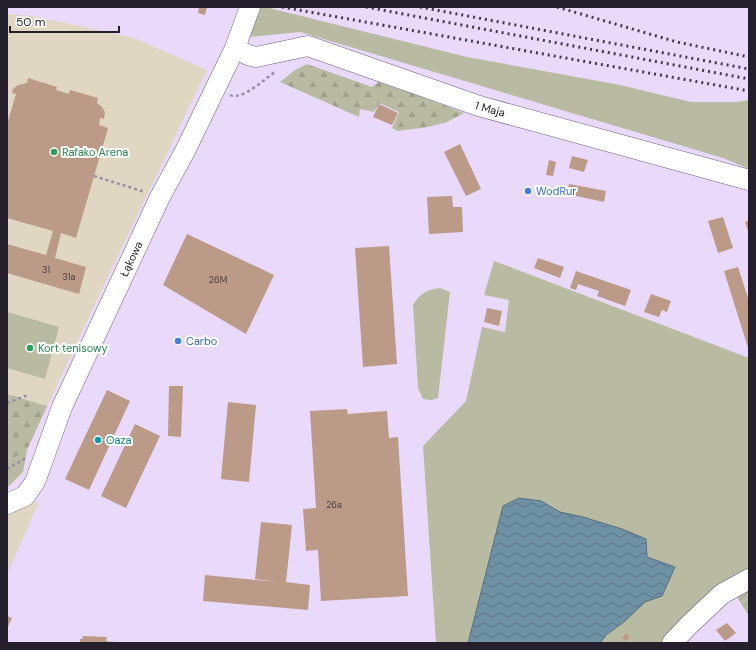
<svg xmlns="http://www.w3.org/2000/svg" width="756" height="650" font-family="'DM Sans',sans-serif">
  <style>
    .commercial { fill: #e0d7c2 }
    .grass { fill: #b8bba2 }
    .forest { fill: url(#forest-firs) }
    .garden { fill: url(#garden-furrows) }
    .water { fill: url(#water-waves); stroke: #586f80 }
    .building { fill: #bb9a88 }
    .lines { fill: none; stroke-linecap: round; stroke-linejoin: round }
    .minor-casing { stroke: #6e617d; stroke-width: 21 }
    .path { stroke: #988da5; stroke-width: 2.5; stroke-dasharray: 3 3; stroke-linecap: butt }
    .minor { stroke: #fff; stroke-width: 20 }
    .rail { stroke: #413a49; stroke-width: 3; stroke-dasharray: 2 4; stroke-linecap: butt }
    .leisure-dot { fill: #2e9e5b; stroke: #fff; stroke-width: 1.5 }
    .shop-dot { fill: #3f7fe0; stroke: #fff; stroke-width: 1.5 }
    .culture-dot { fill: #0f9aa8; stroke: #fff; stroke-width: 1.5 }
    .labels { text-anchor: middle; stroke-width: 4; stroke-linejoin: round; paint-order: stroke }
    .number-label { font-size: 9px; fill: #4a3e42 }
    .street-label { font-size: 11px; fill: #251f2b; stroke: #fff }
    .leisure-label { font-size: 11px; fill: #27864d; stroke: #fff; text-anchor: start }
    .shop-label { font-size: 11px; fill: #366cbe; stroke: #fff; text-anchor: start }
    .culture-label { font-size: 11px; fill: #0d838f; stroke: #fff; text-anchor: start }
  </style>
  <defs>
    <pattern id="forest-firs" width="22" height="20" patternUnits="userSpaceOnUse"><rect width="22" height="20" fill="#b8bba2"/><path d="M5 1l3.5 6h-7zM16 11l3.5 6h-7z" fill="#9ea08c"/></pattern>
    <pattern id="garden-furrows" width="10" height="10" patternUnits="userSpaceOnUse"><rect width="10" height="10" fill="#b8bba2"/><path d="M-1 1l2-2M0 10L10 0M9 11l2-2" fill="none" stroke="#9ea08c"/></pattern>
    <pattern id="water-waves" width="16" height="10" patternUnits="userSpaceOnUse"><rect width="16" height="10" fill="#6e91a4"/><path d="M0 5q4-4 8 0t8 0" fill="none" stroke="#5a7686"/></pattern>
  </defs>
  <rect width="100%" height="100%" fill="#e9dafb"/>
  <g class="commercial">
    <polygon points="9,14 32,16 134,38 207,70 94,306 27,450 7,462 7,15"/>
    <polygon points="39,502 7,574 7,510 22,505"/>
  </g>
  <g class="grass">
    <polygon points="261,7 265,7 467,57 620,85 691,102 737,102 749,100 749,169 723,158 300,32 249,37"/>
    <polygon points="494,261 749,358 749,581 664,643 436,643 423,446 466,401 482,327 505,332 509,300 484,295"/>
    <path d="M 440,288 L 450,292 L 438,398 L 431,400 L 423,399 L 418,388 L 413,305 C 420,293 427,290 440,288 Z"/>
    <polygon points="7,312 59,327 45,379 7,368"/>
    <polygon points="27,450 23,472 7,488 7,462"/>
  </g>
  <g class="forest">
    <polygon points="307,64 372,87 378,82 414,94 464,113 447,122 428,127 398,131 392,128 399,112 379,103 374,112 360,109 359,117 280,82 295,70"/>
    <polygon points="7,394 47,406 27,450 7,462"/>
  </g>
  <polygon class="garden" points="749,581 749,616 732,589"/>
  <polygon class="water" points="519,498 541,501 560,512 583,517 622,529 646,539 647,557 675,567 662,596 645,602 625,621 606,635 600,643 468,643 503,506"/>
  <g class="building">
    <polygon points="199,7 207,7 205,15 198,13"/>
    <polygon points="28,78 57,87 56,90 69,94 70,90 98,98 97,103 102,107 105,112 104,119 100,118 99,125 108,128 76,238 61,233 55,258 86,267 79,294 7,273 7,244 46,255 53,231 7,218 7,124 16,94 12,93 13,89 18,85 27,83"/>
    <polygon points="379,104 398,113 392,125 373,117"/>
    <polygon points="460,144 481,189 466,196 444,152"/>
    <polygon points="572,156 588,160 584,172 569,168"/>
    <polygon points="549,160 556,162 553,176 546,175"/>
    <polygon points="569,184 606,191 604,202 567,194"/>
    <polygon points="452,196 453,207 462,207 463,232 429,234 427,197"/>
    <polygon points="723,217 733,248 718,253 708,221"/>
    <polygon points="749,220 749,234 745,222"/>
    <polygon points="187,234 274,275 246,334 163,285"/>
    <polygon points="389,246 397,364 363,367 355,248"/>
    <polygon points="538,258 564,267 560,278 534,268"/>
    <polygon points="738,267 749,301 749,351 724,271"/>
    <polygon points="576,271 631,290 625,306 597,296 599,291 578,284 576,290 570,288"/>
    <polygon points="651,294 671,301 667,312 662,310 659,317 644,312"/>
    <polygon points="487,308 502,311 499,326 484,322"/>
    <polygon points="169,386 183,386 181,437 168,436"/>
    <polygon points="107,390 130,401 89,490 65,479"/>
    <polygon points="228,402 256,405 249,482 221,479"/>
    <polygon points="347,409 348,414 387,411 389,438 398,437 408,596 321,601 318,550 306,551 303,509 316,508 310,411"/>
    <polygon points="135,424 160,436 126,508 101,496"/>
    <polygon points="261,522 292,525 286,582 310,585 308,610 203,601 205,575 278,582 255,579"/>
    <polygon points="7,616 12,618 7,629"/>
    <polygon points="727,623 736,633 725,641 716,630"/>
    <polygon points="626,633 630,637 626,641 622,638"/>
    <polygon points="83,636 107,637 106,641 115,642 115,643 80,643 80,639 82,639"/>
  </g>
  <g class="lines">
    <defs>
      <g id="minor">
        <path id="s1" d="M 235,48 L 248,55 L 256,57 L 308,46 L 479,106 L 749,180"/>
        <path id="s2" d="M 7,504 L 25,496 L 35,482 L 62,407 L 160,197 L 185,151 L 235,48 L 250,7"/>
        <polyline points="672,643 689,625 722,594 749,579"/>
      </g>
    </defs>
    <use href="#minor" class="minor-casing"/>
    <g class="path">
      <path d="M 230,95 C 242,101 266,78 276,71"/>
      <polyline points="94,176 145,192"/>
      <polyline points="7,403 28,395"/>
      <polyline points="7,469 26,458"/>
    </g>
    <use href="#minor" class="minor"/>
    <g class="rail">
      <polyline points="282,7 749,91"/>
      <polyline points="366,7 749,79"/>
      <polyline points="420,7 749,69"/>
      <polyline points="557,7 677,42 749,57"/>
    </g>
  </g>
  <g class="leisure-dot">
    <circle cx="54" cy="152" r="4"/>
    <circle cx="30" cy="348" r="4"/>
  </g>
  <g class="shop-dot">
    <circle cx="528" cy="191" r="4"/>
    <circle cx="178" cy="341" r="4"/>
  </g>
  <circle class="culture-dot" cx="98" cy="440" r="4"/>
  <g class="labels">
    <g class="number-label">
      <text x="46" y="273">31</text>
      <text x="69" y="280">31a</text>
      <text x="218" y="283">26M</text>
      <text x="334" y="508">26a</text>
    </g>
    <g class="street-label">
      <text dy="4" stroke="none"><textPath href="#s1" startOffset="269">1 Maja</textPath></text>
      <text dy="4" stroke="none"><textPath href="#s2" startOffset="280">Łąkowa</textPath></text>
    </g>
    <g class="leisure-label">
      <text x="62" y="156">Rafako Arena</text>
      <text x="38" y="352">Kort tenisowy</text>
    </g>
    <g class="shop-label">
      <text x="536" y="195">WodRur</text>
      <text x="186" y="345">Carbo</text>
    </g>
    <g class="culture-label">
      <text x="106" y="444">Oaza</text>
    </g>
  </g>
  <rect width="756" height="650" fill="none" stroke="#251f2b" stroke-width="16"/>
  <path d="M10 26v6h109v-6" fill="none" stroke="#251f2b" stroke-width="2"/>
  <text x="16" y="26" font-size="12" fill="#251f2b" stroke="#ffffff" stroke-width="3" paint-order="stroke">50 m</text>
</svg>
